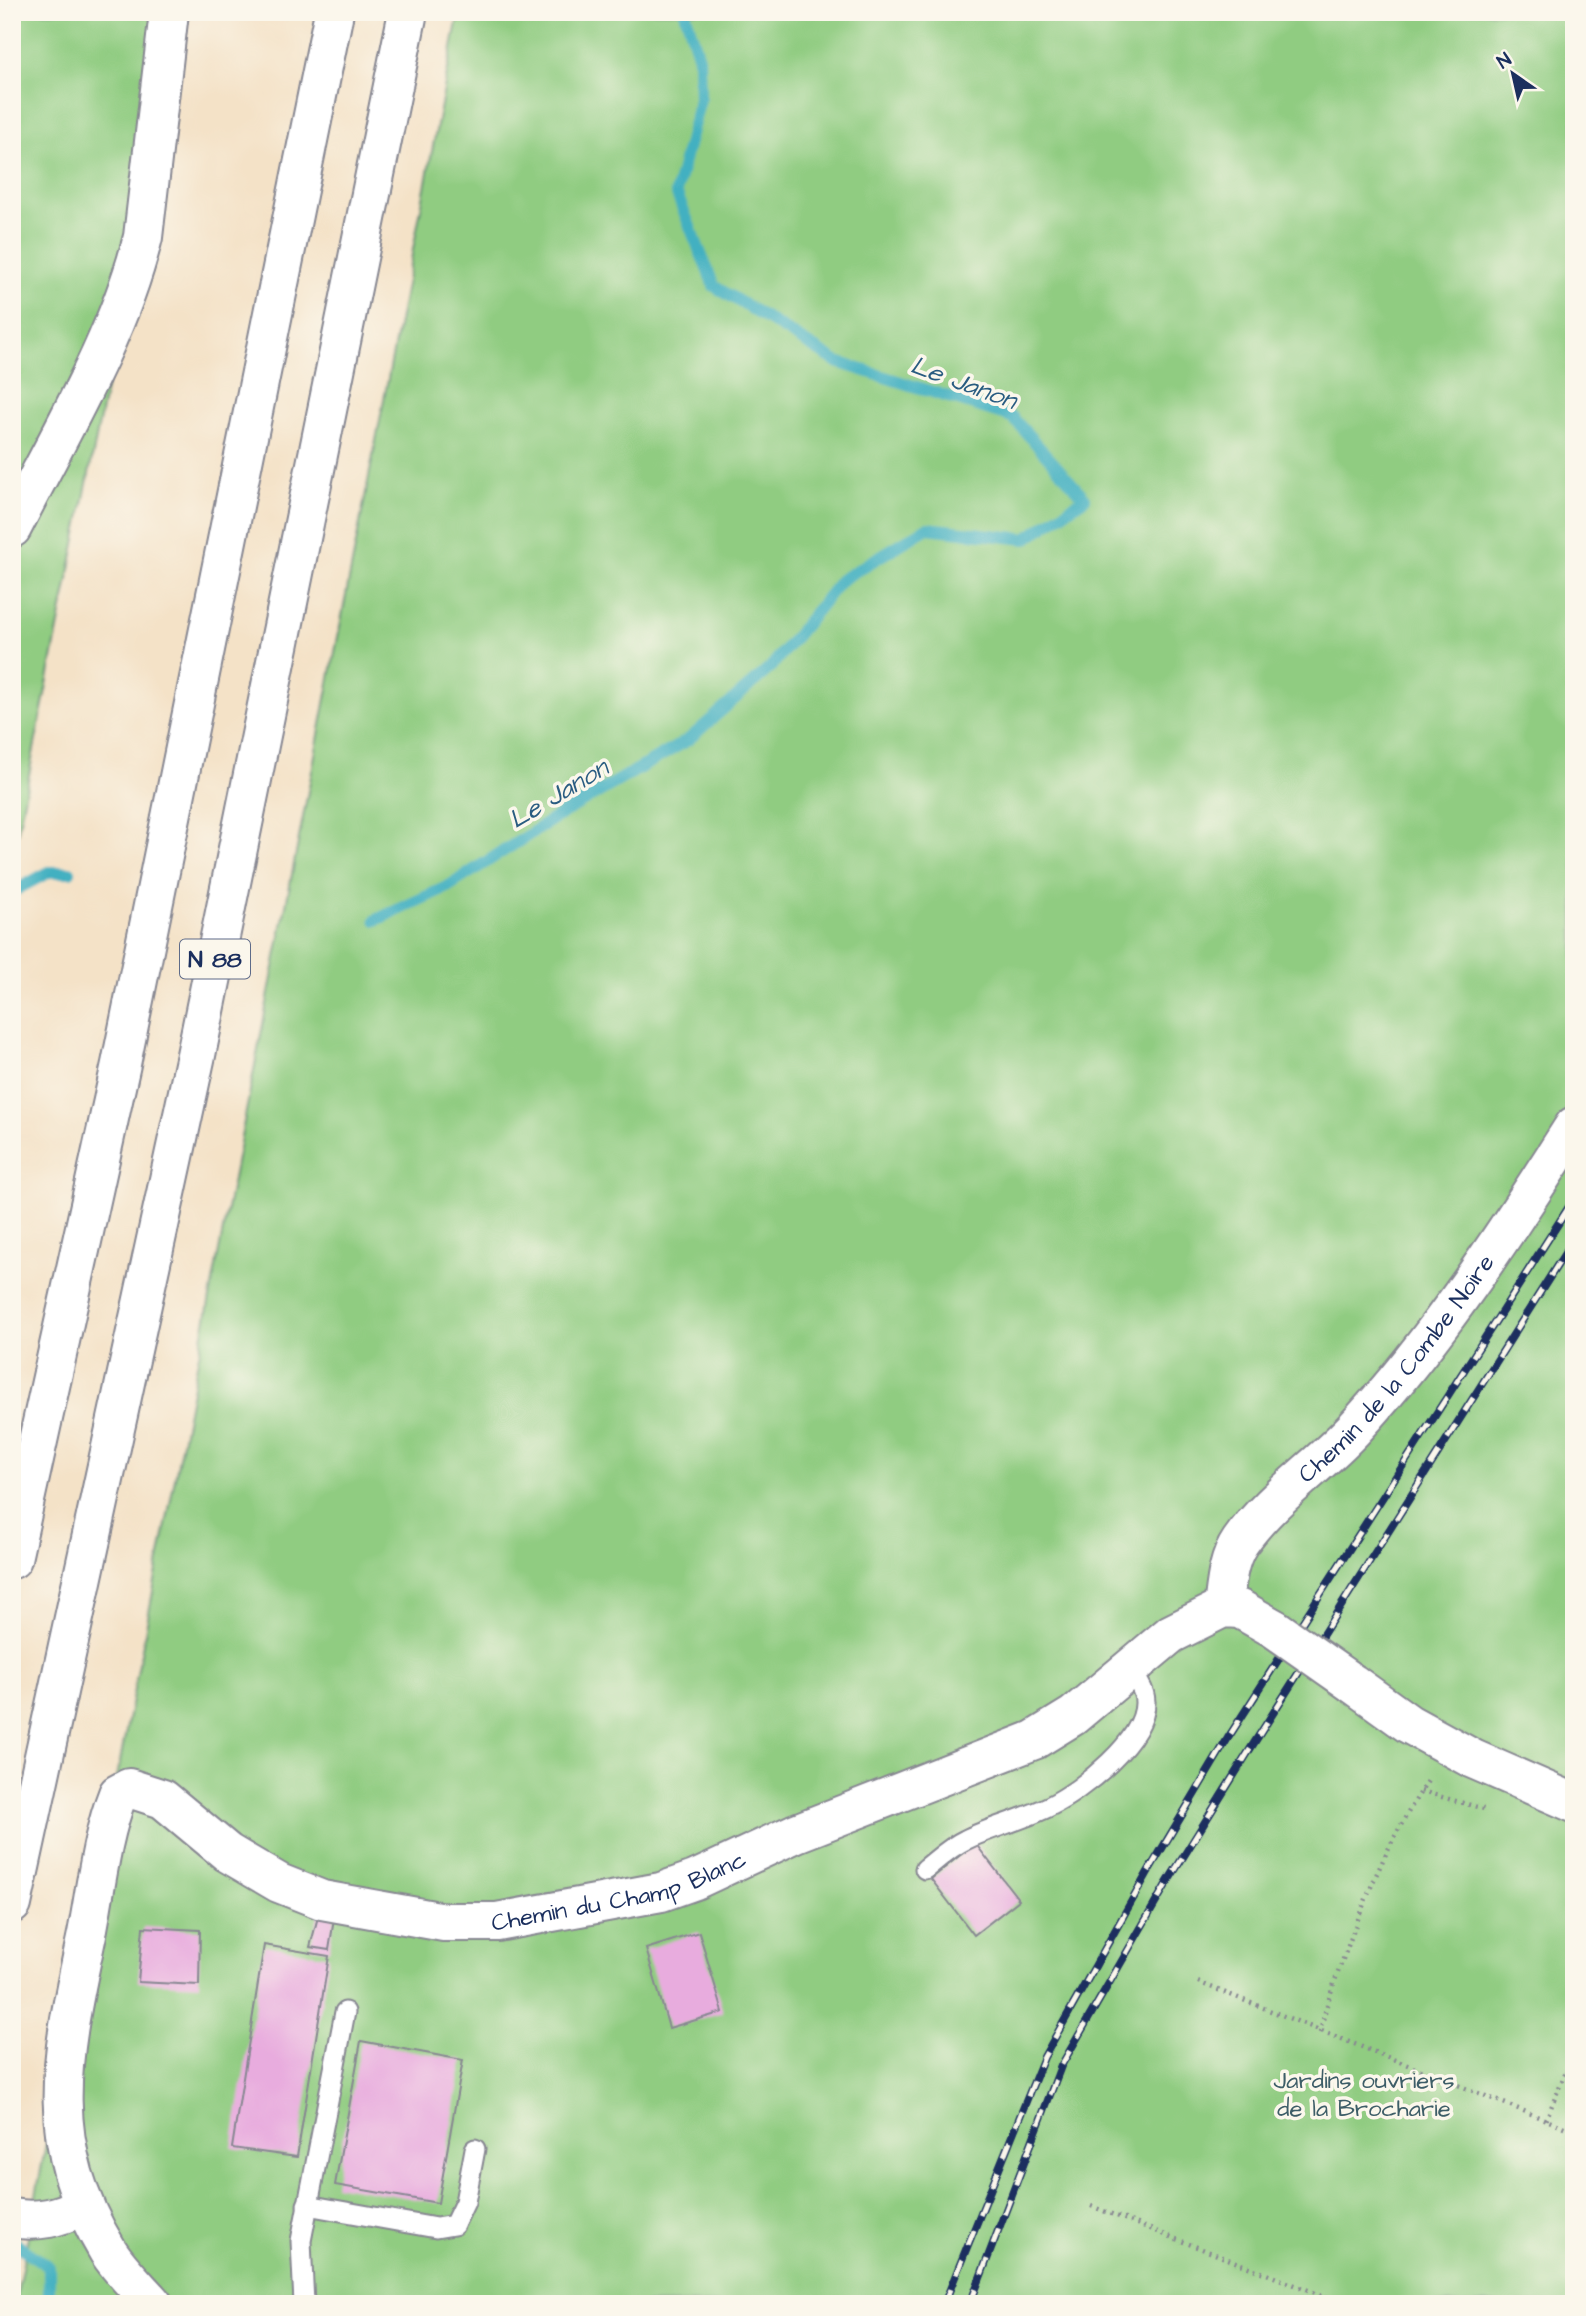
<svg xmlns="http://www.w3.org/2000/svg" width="1586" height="2316" font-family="'Architects Daughter',sans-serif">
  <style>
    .green { fill: #90cc81; stroke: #567e70; stroke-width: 2 }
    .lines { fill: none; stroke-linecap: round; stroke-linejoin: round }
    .stream { stroke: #43b0c1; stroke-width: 12 }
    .building { fill: #e8acde }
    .service-casing { stroke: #888892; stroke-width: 23 }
    .minor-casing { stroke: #888892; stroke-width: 42 }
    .trunk-casing { stroke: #888892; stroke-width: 42 }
    .path { stroke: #888892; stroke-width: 4.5; stroke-dasharray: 2 5; stroke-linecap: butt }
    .service { stroke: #fff; stroke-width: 19 }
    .minor { stroke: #fff; stroke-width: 38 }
    .trunk { stroke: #fff; stroke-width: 38 }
    .rail-casing { stroke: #1b2f5e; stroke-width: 8 }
    .rail { stroke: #fbf7ec; stroke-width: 5; stroke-dasharray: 16; stroke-linecap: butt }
    .minor-bridge-casing { stroke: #888892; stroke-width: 42; stroke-linecap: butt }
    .minor-bridge { stroke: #fff; stroke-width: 38 }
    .labels { text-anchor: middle; stroke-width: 7; stroke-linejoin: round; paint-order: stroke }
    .shield { fill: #fbf7ec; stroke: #5e6b89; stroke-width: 2 }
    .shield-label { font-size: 23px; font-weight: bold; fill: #1b2f5e }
    .street-label { font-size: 24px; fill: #1b2f5e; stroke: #fbf7ec }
    .park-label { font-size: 24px; fill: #3e5e68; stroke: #fbf7ec }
    .water-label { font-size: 26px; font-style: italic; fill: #295c81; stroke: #fbf7ec }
  </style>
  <rect width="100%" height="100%" fill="#fbf7ec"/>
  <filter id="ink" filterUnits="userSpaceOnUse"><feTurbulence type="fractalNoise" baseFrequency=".0143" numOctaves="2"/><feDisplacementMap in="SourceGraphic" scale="14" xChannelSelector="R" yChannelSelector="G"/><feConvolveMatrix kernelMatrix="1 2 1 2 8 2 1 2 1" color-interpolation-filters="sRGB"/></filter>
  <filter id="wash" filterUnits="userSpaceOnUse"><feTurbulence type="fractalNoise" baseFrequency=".00686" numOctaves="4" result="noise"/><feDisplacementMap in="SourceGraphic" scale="28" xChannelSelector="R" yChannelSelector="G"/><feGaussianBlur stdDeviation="1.57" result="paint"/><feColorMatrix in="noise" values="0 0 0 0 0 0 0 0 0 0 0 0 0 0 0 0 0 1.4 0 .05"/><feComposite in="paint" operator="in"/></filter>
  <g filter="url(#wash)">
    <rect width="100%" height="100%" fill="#f4e2c7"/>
    <g class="green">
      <polygon points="12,12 181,12 12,860"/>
      <polygon points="459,12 1574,12 1574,2304 15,2304"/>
    </g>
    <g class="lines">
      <g class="stream">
        <polyline points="12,892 49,872 70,872"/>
        <polyline points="376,920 449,886 558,816 688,740 770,668 841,580 927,528 1026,539 1085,498 1012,417 837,362 714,286 676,192 700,99 699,58 685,12"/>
        <polyline points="12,2241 49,2267 49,2304"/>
      </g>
    </g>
    <g id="blocks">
      <g class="building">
        <polygon points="975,1843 1019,1900 974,1935 931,1879"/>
        <polygon points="320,1909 335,1913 329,1950 310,1947"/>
        <polygon points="143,1927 200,1930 199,1985 138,1982"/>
        <polygon points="699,1932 723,2012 669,2028 646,1949"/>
        <polygon points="264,1945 329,1956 297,2157 232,2148"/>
        <polygon points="361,2041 463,2060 438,2203 335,2185"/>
      </g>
    </g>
  </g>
  <g filter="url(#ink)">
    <use href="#blocks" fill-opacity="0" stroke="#888892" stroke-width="2"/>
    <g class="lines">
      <defs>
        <g id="service">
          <path d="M 925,1869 C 938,1859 950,1847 965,1840 C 991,1827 1023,1820 1050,1806 C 1081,1791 1146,1740 1145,1702 C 1145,1689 1136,1678 1128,1669"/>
          <polyline points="307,2205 436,2228 454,2225 465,2202 475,2149"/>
          <polyline points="304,2304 301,2241 345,2012"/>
        </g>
        <g id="minor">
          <path d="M 12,528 C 58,437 119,336 143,237 L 169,12"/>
          <path id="s1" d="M 1223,1608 C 1226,1586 1227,1561 1240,1542 C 1270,1499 1317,1468 1353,1430 C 1438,1338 1507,1231 1574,1126"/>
          <polyline points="1352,1683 1409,1724 1473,1759 1574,1803"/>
          <path d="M 12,2218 C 39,2223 59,2217 83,2206"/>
          <path id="s2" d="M 153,2304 C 138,2287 120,2270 108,2251 C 40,2139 62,2053 87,1934 C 96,1888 101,1837 118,1794 L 129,1788 L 163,1799 L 228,1853 L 279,1883 L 322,1900 L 444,1922 L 497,1922 L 661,1892 L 695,1880 L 796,1833 L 1034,1740 L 1073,1716 L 1171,1634 L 1223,1608 L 1240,1609 L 1275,1629"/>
        </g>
        <g id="trunk">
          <polyline points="12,1559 121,1064 334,12"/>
          <polyline points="12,1904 196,1055 408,12"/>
        </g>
      </defs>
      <use href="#service" class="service-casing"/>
      <use href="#minor" class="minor-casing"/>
      <use href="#trunk" class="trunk-casing"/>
      <g class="path">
        <polyline points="1421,1791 1484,1809"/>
        <polyline points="1198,1982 1574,2131"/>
        <path d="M 1320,2033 C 1326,2003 1337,1975 1348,1946 C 1371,1883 1392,1834 1430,1778"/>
        <polyline points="1546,2120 1574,2051"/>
        <polyline points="1091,2206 1344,2304"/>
      </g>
      <use href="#service" class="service"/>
      <use href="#minor" class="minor"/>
      <use href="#trunk" class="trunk"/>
      <defs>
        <g id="rail">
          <polyline points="944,2304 1044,2057 1148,1872 1228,1738 1574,1199"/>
          <polyline points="970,2304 1061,2066 1167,1883 1249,1751 1574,1239"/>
        </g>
      </defs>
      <use href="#rail" class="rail-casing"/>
      <use href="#rail" class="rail"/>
      <defs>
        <polyline id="minor-bridge" points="1275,1629 1352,1683"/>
      </defs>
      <use href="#minor-bridge" class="minor-bridge-casing"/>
      <use href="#minor-bridge" class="minor-bridge"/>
    </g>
  </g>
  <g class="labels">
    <rect class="shield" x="180" y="939.5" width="70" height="39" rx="5"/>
    <g class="shield-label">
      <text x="215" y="967">N 88</text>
    </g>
    <g class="street-label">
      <text dy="8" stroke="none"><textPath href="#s1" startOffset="303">Chemin de la Combe Noire</textPath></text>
      <text dy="8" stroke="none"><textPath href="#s2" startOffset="1082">Chemin du Champ Blanc</textPath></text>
    </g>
    <g class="park-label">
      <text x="1364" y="2088">Jardins ouvriers<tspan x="1364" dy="28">de la Brocharie</tspan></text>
    </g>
    <g class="water-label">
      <text transform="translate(964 382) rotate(20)" y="9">Le Janon</text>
      <text transform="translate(558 793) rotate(-31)" y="9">Le Janon</text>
    </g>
  </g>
  <rect width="1586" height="2316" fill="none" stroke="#fbf7ec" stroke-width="42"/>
  <g transform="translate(1513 74) rotate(326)" stroke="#fbf7ec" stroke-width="5" paint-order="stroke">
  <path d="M0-5L12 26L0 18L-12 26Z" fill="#1b2f5e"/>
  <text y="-10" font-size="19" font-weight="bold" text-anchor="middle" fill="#1b2f5e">N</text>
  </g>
</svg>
